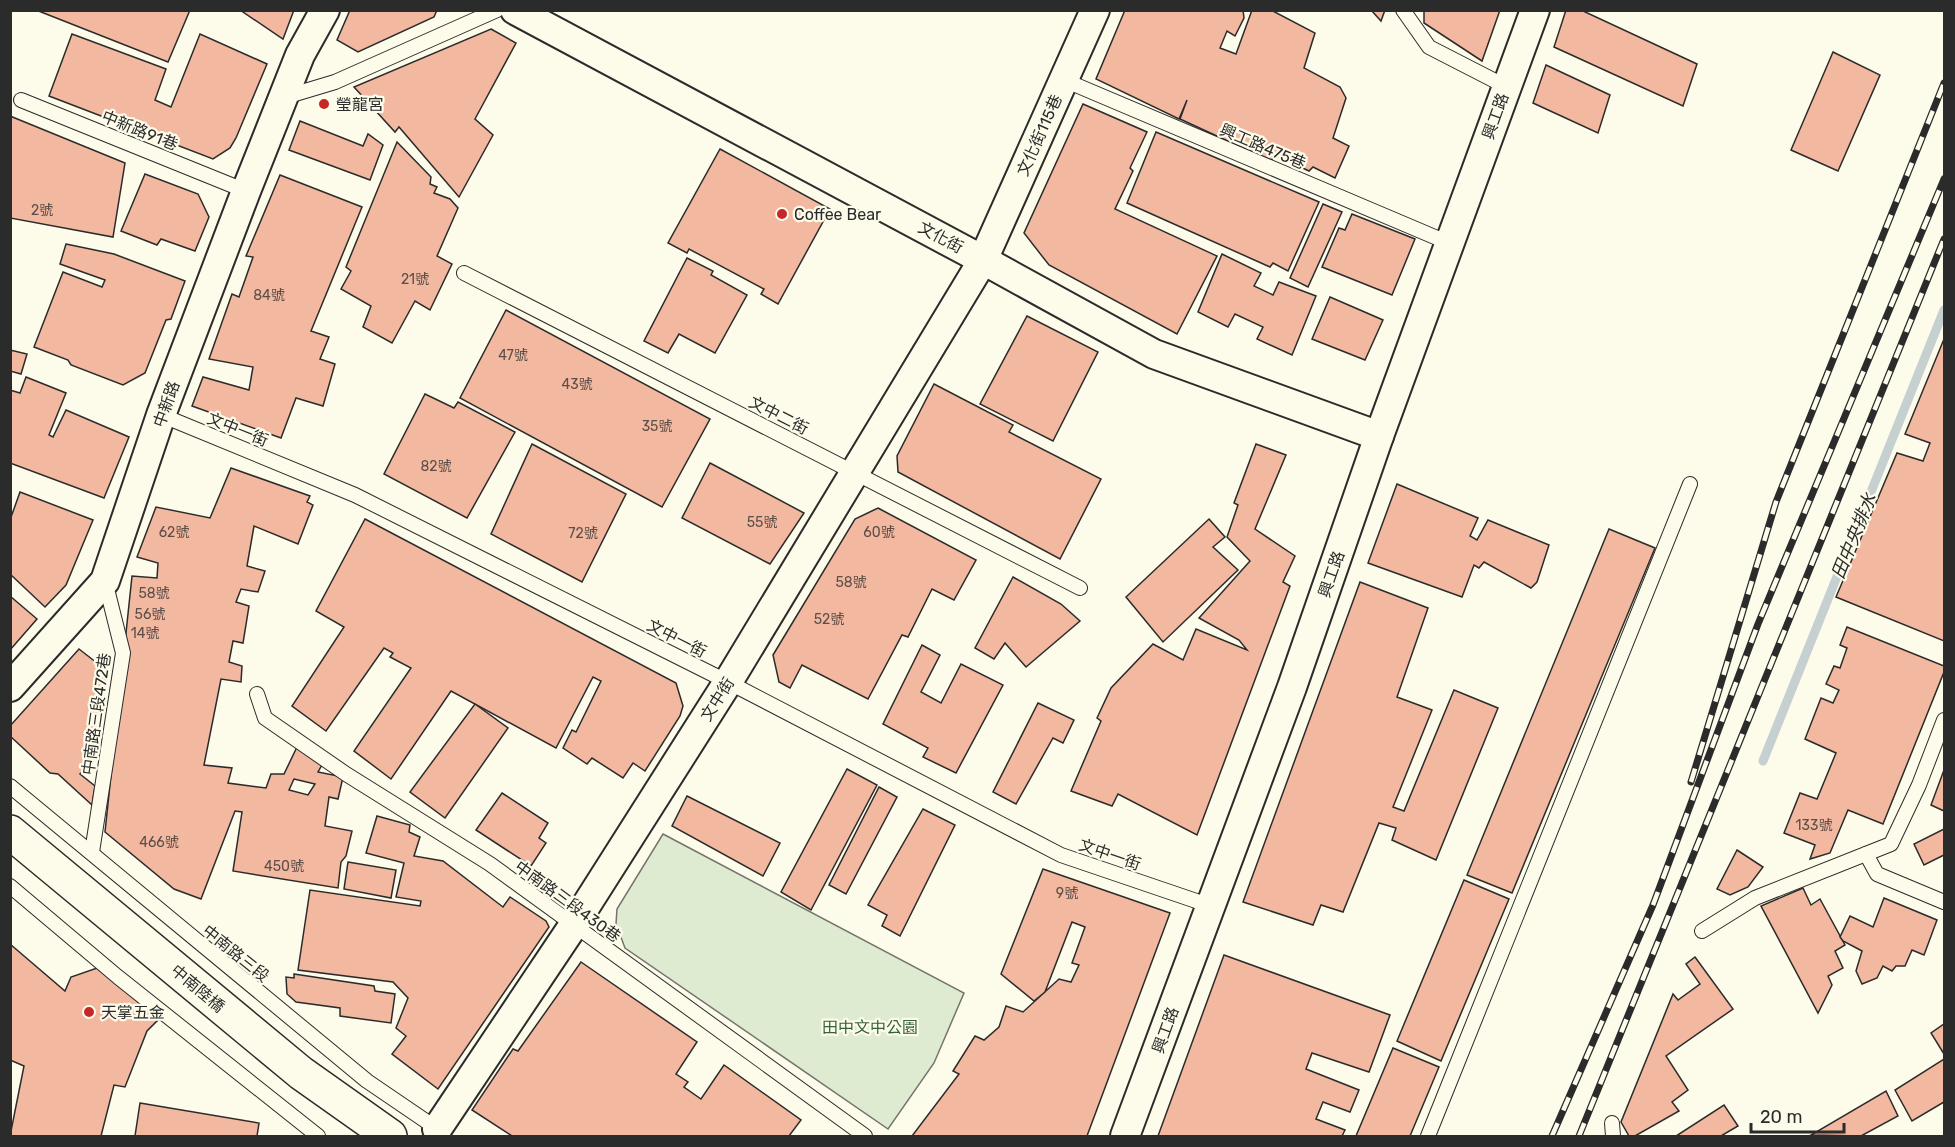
<svg xmlns="http://www.w3.org/2000/svg" width="1955" height="1147" font-family="Rubik,'Noto Sans TC',sans-serif">
  <style>
    .green { fill: #deebd1; stroke: #74746e; stroke-width: 1.5 }
    .lines { fill: none; stroke-linecap: round; stroke-linejoin: round }
    .stream { stroke: #c7d0d0; stroke-width: 9 }
    .building { fill: #f2b8a0; stroke: #2b2b2b; stroke-width: 1.5; fill-rule: evenodd }
    .service-casing { stroke: #2b2b2b; stroke-width: 16 }
    .minor-casing { stroke: #2b2b2b; stroke-width: 32 }
    .secondary-casing { stroke: #2b2b2b; stroke-width: 36 }
    .service { stroke: #fdfbea; stroke-width: 14 }
    .minor { stroke: #fdfbea; stroke-width: 28 }
    .secondary { stroke: #fdfbea; stroke-width: 33 }
    .rail-casing { stroke: #2b2b2b; stroke-width: 7 }
    .rail { stroke: #fdfbea; stroke-width: 4.5; stroke-dasharray: 14; stroke-linecap: butt }
    .poi-dot { fill: #c62828; stroke: #fdfbea; stroke-width: 2 }
    .labels { text-anchor: middle; stroke-width: 4.5; stroke-linejoin: round; paint-order: stroke }
    .number-label { font-size: 14px; fill: #5d4e48 }
    .poi-label { font-size: 16px; fill: #2b2b2b; stroke: #fdfbea; text-anchor: start }
    .street-label { font-size: 16px; fill: #2b2b2b; stroke: #fdfbea }
    .park-label { font-size: 16px; fill: #34623c; stroke: #fdfbea }
    .water-label { font-size: 18px; font-style: italic; fill: #2b2b2b; stroke: #fdfbea }
  </style>
  <rect width="100%" height="100%" fill="#fdfbea"/>
  <polygon class="green" points="663,834 964,993 934,1063 888,1129 625,948 616,924 617,909"/>
  <g class="lines">
    <polyline class="stream" points="1763,761 1944,310"/>
  </g>
  <g class="building">
    <polygon points="36,10 190,10 168,62"/>
    <polygon points="240,10 294,10 283,39"/>
    <polygon points="350,10 437,10 434,17 358,52 337,40"/>
    <polygon points="1125,10 1243,10 1244,18 1235,36 1227,31 1220,48 1236,54 1252,10 1271,10 1315,33 1304,68 1340,87 1346,98 1333,138 1349,146 1335,178 1313,167 1309,171 1275,155 1271,161 1180,119 1187,100 1179,119 1096,79"/>
    <polygon points="1371,10 1385,10 1381,21"/>
    <polygon points="1424,10 1500,10 1482,61 1424,23"/>
    <polygon points="1566,10 1581,10 1697,64 1683,106 1554,47"/>
    <polygon points="491,29 516,43 475,119 493,135 459,197 399,127 395,132 354,87"/>
    <polygon points="72,34 166,69 155,100 171,107 200,34 267,64 236,138 230,148 213,159 49,96"/>
    <polygon points="1833,52 1880,75 1838,171 1791,150"/>
    <polygon points="1546,65 1610,95 1598,133 1533,103"/>
    <polygon points="1083,104 1147,132 1130,168 1133,171 1115,209 1217,256 1177,334 1049,265 1024,233"/>
    <polygon points="10,116 125,163 113,237 10,218"/>
    <polygon points="300,121 363,146 368,134 383,145 370,180 289,150"/>
    <polygon points="1156,132 1319,202 1288,271 1273,263 1270,267 1127,203"/>
    <polygon points="397,142 431,177 430,184 437,187 434,193 450,199 458,208 437,256 452,264 430,310 415,301 392,343 363,327 371,306 341,289 351,271 346,267"/>
    <polygon points="720,149 830,209 778,304 761,294 764,289 689,249 687,253 668,243"/>
    <polygon points="145,174 198,194 209,217 195,251 161,239 157,245 121,231"/>
    <polygon points="280,175 362,207 311,331 329,337 320,359 335,364 323,406 296,398 281,438 192,406 203,377 249,390 253,367 209,359 232,294 239,297 253,257 246,256"/>
    <polygon points="1323,204 1342,212 1308,287 1290,278"/>
    <polygon points="1352,214 1415,239 1392,295 1322,267 1339,228 1345,230"/>
    <polygon points="66,244 114,254 185,281 171,319 166,320 145,373 123,385 71,365 68,360 34,347 63,272 102,287 105,280 60,264"/>
    <polygon points="1222,254 1261,273 1254,286 1273,295 1279,282 1316,296 1292,355 1257,339 1263,327 1235,314 1228,327 1198,312"/>
    <polygon points="687,258 713,271 711,275 747,295 715,353 679,334 668,353 644,341"/>
    <polygon points="1330,297 1383,320 1365,360 1312,339"/>
    <polygon points="506,310 710,419 662,507 460,398"/>
    <polygon points="1027,316 1098,352 1053,441 980,404"/>
    <polygon points="1944,339 1944,641 1836,597 1897,453 1923,461 1930,443 1905,434"/>
    <polygon points="10,350 27,354 21,374 10,371"/>
    <polygon points="26,377 66,393 49,435 53,437 66,410 129,437 104,498 10,463 10,390 20,393"/>
    <polygon points="934,384 1013,425 1009,432 1101,479 1060,559 898,472 897,456"/>
    <polygon points="425,394 454,408 458,402 515,432 467,518 384,474"/>
    <polygon points="532,444 626,494 582,582 491,534"/>
    <polygon points="1256,444 1286,455 1255,529 1295,556 1283,582 1290,586 1197,835 1118,794 1112,806 1071,791 1101,721 1097,718 1111,688 1153,644 1183,660 1196,629 1247,650 1239,640 1199,618 1250,561 1227,537 1238,505 1234,503"/>
    <polygon points="710,463 804,513 770,564 682,518"/>
    <path d="M 231,468 L 310,496 L 307,502 L 313,505 L 298,544 L 254,526 L 247,566 L 265,571 L 258,592 L 241,589 L 236,602 L 249,606 L 243,643 L 233,641 L 229,662 L 242,666 L 241,682 L 221,679 L 204,765 L 232,768 L 228,783 L 266,788 L 271,774 L 284,774 L 297,747 L 323,763 L 318,772 L 343,777 L 338,799 L 329,797 L 325,826 L 352,831 L 346,856 L 341,862 L 338,888 L 233,871 L 242,812 L 235,811 L 201,899 L 174,889 L 105,832 L 132,576 L 157,578 L 158,563 L 137,557 L 156,507 L 210,518 ZM 294,779 L 315,784 L 308,795 L 289,790 Z"/>
    <polygon points="1397,484 1478,518 1470,536 1477,540 1488,520 1549,545 1537,582 1531,588 1484,562 1479,568 1474,565 1462,597 1368,563"/>
    <polygon points="20,492 93,520 66,585 45,607 10,574 10,520"/>
    <polygon points="878,508 976,560 954,600 932,589 908,637 902,635 868,699 802,665 790,688 779,682 773,655 855,519"/>
    <polygon points="365,519 676,683 683,706 680,716 645,771 633,763 623,778 592,758 587,764 563,748 572,730 576,732 601,681 593,677 556,748 451,691 391,779 354,751 411,668 390,657 393,653 384,648 326,731 292,706 344,627 316,611"/>
    <polygon points="1209,519 1225,537 1213,547 1238,570 1163,642 1126,597"/>
    <polygon points="1609,529 1655,548 1512,893 1467,875"/>
    <polygon points="1013,577 1061,604 1080,621 1026,667 1005,643 994,659 975,648"/>
    <polygon points="1360,582 1428,608 1397,697 1432,710 1393,807 1404,811 1454,690 1498,708 1436,860 1392,840 1396,828 1379,823 1343,912 1321,905 1313,925 1243,902"/>
    <polygon points="10,596 37,619 10,650"/>
    <polygon points="1847,627 1944,666 1944,672 1883,824 1848,810 1830,853 1810,859 1815,845 1784,833 1800,793 1817,799 1836,753 1805,739 1821,698 1833,703 1839,690 1826,684 1834,666 1840,668 1847,648 1840,645"/>
    <polygon points="922,645 940,655 921,692 941,703 961,664 1003,685 956,773 923,757 928,748 883,724"/>
    <polygon points="79,649 106,670 96,757 80,774 95,786 92,805 58,774 50,773 10,736 10,726"/>
    <polygon points="1038,703 1074,720 1063,743 1053,738 1016,804 993,792"/>
    <polygon points="475,704 508,728 445,818 410,792"/>
    <polygon points="847,769 877,785 811,910 781,892"/>
    <polygon points="1944,770 1944,811 1931,805"/>
    <polygon points="879,787 897,797 846,894 829,885"/>
    <polygon points="502,793 548,823 539,838 546,843 531,866 476,830"/>
    <polygon points="687,796 780,843 763,876 672,826"/>
    <polygon points="923,809 955,825 900,936 882,926 887,915 868,905"/>
    <polygon points="377,816 410,825 409,832 420,837 414,856 443,861 503,907 510,897 546,921 549,927 438,1089 392,1054 406,1036 396,1028 408,998 393,982 298,970 310,890 420,906 421,901 396,897 404,863 366,853"/>
    <polygon points="1944,829 1944,855 1924,865 1914,844"/>
    <polygon points="1737,850 1763,867 1748,887 1730,895 1717,889"/>
    <polygon points="348,862 396,870 391,898 344,889"/>
    <polygon points="1043,869 1170,913 1087,1136 912,1136 959,1074 953,1071 975,1036 984,1040 999,1027 1006,1006 1023,1012 1059,979 1071,982 1079,965 1072,963 1085,927 1072,922 1045,992 1034,1001 1001,974"/>
    <polygon points="1464,880 1509,899 1441,1061 1397,1041"/>
    <polygon points="1803,888 1811,905 1820,899 1845,945 1835,951 1843,968 1828,976 1832,985 1818,1013 1761,906"/>
    <polygon points="1884,898 1937,920 1924,955 1912,950 1905,966 1896,966 1892,971 1883,966 1877,978 1862,984 1856,971 1862,951 1843,941 1840,937 1850,916 1873,927"/>
    <polygon points="10,944 65,991 71,977 97,968 159,1019 147,1031 125,1087 114,1085 101,1136 10,1136 24,1066 10,1060"/>
    <polygon points="1224,955 1390,1015 1369,1072 1312,1053 1306,1069 1359,1090 1350,1112 1323,1102 1316,1119 1345,1130 1342,1136 1158,1136"/>
    <polygon points="1695,957 1733,1009 1666,1056 1688,1090 1672,1102 1679,1111 1635,1136 1629,1136 1621,1122 1673,994 1678,1000 1700,984 1686,964"/>
    <polygon points="581,962 697,1042 676,1074 688,1082 684,1087 701,1099 724,1065 801,1120 789,1136 512,1136 472,1110 513,1049 518,1051"/>
    <polygon points="294,974 374,986 375,991 395,994 391,1023 340,1016 340,1008 296,1002 287,994 286,977 294,978"/>
    <polygon points="1944,1024 1944,1054 1931,1033"/>
    <polygon points="1393,1048 1439,1067 1410,1136 1356,1136"/>
    <polygon points="1944,1059 1944,1102 1912,1121 1895,1090"/>
    <polygon points="1886,1091 1898,1116 1861,1136 1811,1135"/>
    <polygon points="140,1103 259,1123 257,1136 135,1136"/>
    <polygon points="1724,1105 1738,1126 1721,1136 1676,1136"/>
  </g>
  <g class="lines">
    <defs>
      <g id="service">
        <polyline points="1403,10 1429,47 1505,86"/>
        <polyline points="1064,80 1449,243"/>
        <polyline points="285,97 335,82 497,10"/>
        <polyline points="21,100 246,191"/>
        <polyline points="464,273 1080,588"/>
        <polyline points="161,415 355,495 728,682 1061,855 1211,906"/>
        <polyline points="257,694 265,718 346,774 490,864 865,1136"/>
        <polyline points="10,786 367,1081 439,1130"/>
        <polyline points="92,852 123,653 105,581"/>
        <polyline points="1866,854 1877,874 1944,902"/>
        <polyline points="10,886 118,977 318,1136"/>
        <polyline points="1702,931 1755,898 1891,844 1919,785 1944,720"/>
        <polyline points="1612,1123 1613,1136"/>
        <polyline points="1428,1136 1690,484"/>
      </g>
      <g id="minor">
        <polyline points="515,10 983,260 1154,354 1379,436"/>
        <polyline points="10,687 105,581 161,415 246,191 300,55 325,10"/>
        <polyline points="437,1129 573,926 728,682 983,260 1095,10"/>
        <polyline points="1125,1136 1292,687 1379,436 1535,10"/>
      </g>
      <polyline id="secondary" points="10,832 301,1073 390,1136"/>
    </defs>
    <use href="#service" class="service-casing"/>
    <use href="#minor" class="minor-casing"/>
    <use href="#secondary" class="secondary-casing"/>
    <use href="#service" class="service"/>
    <use href="#minor" class="minor"/>
    <use href="#secondary" class="secondary"/>
    <defs>
      <g id="rail">
        <polyline points="1691,782 1776,502 1944,83"/>
        <polyline points="1552,1136 1653,905 1758,624 1944,179"/>
        <polyline points="1579,1136 1944,239"/>
      </g>
    </defs>
    <use href="#rail" class="rail-casing"/>
    <use href="#rail" class="rail"/>
  </g>
  <g class="poi-dot">
    <circle cx="324" cy="104" r="6"/>
    <circle cx="782" cy="214" r="6"/>
    <circle cx="89" cy="1012" r="6"/>
  </g>
  <g class="labels">
    <g class="number-label">
      <text x="42" y="215">2號</text>
      <text x="415" y="284">21號</text>
      <text x="269" y="300">84號</text>
      <text x="513" y="360">47號</text>
      <text x="577" y="389">43號</text>
      <text x="657" y="431">35號</text>
      <text x="436" y="471">82號</text>
      <text x="762" y="527">55號</text>
      <text x="174" y="537">62號</text>
      <text x="879" y="537">60號</text>
      <text x="583" y="538">72號</text>
      <text x="851" y="587">58號</text>
      <text x="154" y="598">58號</text>
      <text x="150" y="619">56號</text>
      <text x="829" y="624">52號</text>
      <text x="145" y="638">14號</text>
      <text x="1814" y="830">133號</text>
      <text x="159" y="847">466號</text>
      <text x="284" y="871">450號</text>
      <text x="1067" y="898">9號</text>
    </g>
    <g class="poi-label">
      <text x="336" y="110">瑩龍宮</text>
      <text x="794" y="220">Coffee Bear</text>
      <text x="101" y="1018">天掌五金</text>
    </g>
    <g class="street-label">
      <text transform="translate(1495 116) rotate(-70)" y="6">興工路</text>
      <text transform="translate(140 130) rotate(22)" y="6">中新路91巷</text>
      <text transform="translate(1039 135) rotate(-66)" y="6">文化街115巷</text>
      <text transform="translate(1263 146) rotate(23)" y="6">興工路475巷</text>
      <text transform="translate(941 237) rotate(28)" y="6">文化街</text>
      <text transform="translate(166 404) rotate(-70)" y="6">中新路</text>
      <text transform="translate(779 415) rotate(27)" y="6">文中二街</text>
      <text transform="translate(238 429) rotate(22)" y="6">文中一街</text>
      <text transform="translate(1331 574) rotate(-71)" y="6">興工路</text>
      <text transform="translate(677 638) rotate(27)" y="6">文中一街</text>
      <text transform="translate(717 699) rotate(-58)" y="6">文中街</text>
      <text transform="translate(96 714) rotate(-82)" y="6">中南路三段472巷</text>
      <text transform="translate(1110 854) rotate(19)" y="6">文中一街</text>
      <text transform="translate(568 901) rotate(36)" y="6">中南路三段430巷</text>
      <text transform="translate(236 953) rotate(39)" y="6">中南路三段</text>
      <text transform="translate(198 988) rotate(40)" y="6">中南陸橋</text>
      <text transform="translate(1165 1030) rotate(-70)" y="6">興工路</text>
    </g>
    <g class="park-label">
      <text x="870" y="1033">田中文中公園</text>
    </g>
    <g class="water-label">
      <text transform="translate(1854 536) rotate(-68)" y="6">田中央排水</text>
    </g>
  </g>
  <rect width="1955" height="1147" fill="none" stroke="#2b2b2b" stroke-width="24"/>
  <path d="M1751 1123v9h93v-9" fill="none" stroke="#2b2b2b" stroke-width="3"/>
  <text x="1760" y="1123" font-size="18" fill="#2b2b2b" stroke="#fdfbea" stroke-width="4.5" paint-order="stroke">20 m</text>
</svg>
